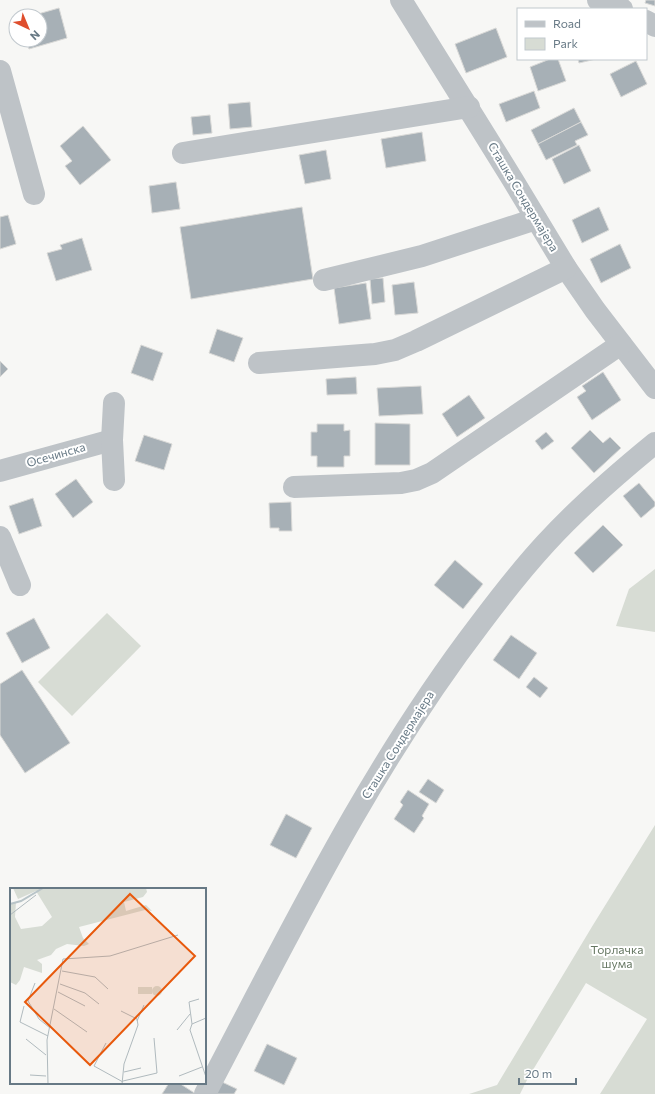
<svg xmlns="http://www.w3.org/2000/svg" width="655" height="1094" font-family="Commissioner,sans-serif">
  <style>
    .green { fill: #d7dcd4 }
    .building { fill: #a7b0b6; stroke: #d9d9d7 }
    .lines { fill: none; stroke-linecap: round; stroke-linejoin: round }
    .minor { stroke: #bec3c7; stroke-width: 22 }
    .labels { text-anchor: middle; stroke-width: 4; stroke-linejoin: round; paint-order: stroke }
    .street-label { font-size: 12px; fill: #677985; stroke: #fff }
    .park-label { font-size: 12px; fill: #667762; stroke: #fff }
    .inset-river { fill: none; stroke: #b8c4c8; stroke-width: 2 }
    .inset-road { fill: none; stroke: #b0babe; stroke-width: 1 }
    .view { fill: #e8590c; fill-opacity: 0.15; stroke: #e8590c; stroke-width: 2 }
    .inset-edge { fill: none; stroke: #677985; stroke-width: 2 }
  </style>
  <rect width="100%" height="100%" fill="#f7f7f5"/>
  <g class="green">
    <polygon points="655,569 655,632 616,626 629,589"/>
    <polygon points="107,613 141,646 72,716 38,682"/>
    <polygon points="655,825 655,1094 600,1094 647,1019 586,983 528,1078 520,1094 469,1094 497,1085 593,925"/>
  </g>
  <g class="building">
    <polygon points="646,0 655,0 655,6 645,3"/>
    <polygon points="59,8 67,38 29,49 26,40 40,40 40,16 31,16"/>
    <polygon points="496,28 507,57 466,73 455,44"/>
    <polygon points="550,59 558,59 566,81 538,91 530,67"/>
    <polygon points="578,59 596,59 579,63"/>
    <polygon points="636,61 647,84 621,97 610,74"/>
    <polygon points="534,91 540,108 506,122 499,104"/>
    <polygon points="250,102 252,127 230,129 228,104"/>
    <polygon points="574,108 581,122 538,144 531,130"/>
    <polygon points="210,115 212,133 193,135 191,117"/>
    <polygon points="581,122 588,135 575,141 577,145 546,160 538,144"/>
    <polygon points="83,126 111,160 80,185 65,166 72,161 60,146"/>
    <polygon points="422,132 426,161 386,168 381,139"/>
    <polygon points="579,145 591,171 564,184 552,159"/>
    <polygon points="326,150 331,179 305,184 299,155"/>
    <polygon points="176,182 180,209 152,213 149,186"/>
    <polygon points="302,207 313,279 191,299 180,227"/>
    <polygon points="599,207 609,230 582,243 572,220"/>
    <polygon points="8,215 16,244 0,249 0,217"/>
    <polygon points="82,238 92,270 56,281 47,253 62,249 60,245"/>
    <polygon points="620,244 631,268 601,283 590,259"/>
    <polygon points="383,278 385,302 372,304 370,279"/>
    <polygon points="414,282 418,313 395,315 392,285"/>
    <polygon points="366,283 371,319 339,324 334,288"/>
    <polygon points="217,329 243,338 234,362 209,353"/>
    <polygon points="141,345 163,353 153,381 131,373"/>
    <polygon points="0,361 8,369 0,377"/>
    <polygon points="603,372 621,400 592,420 577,397 586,391 582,386"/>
    <polygon points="356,377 357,394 327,395 326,379"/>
    <polygon points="421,386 423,414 379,416 377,388"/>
    <polygon points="469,395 485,418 457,437 442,414"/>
    <polygon points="375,423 410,424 410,465 375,465"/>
    <polygon points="317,424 344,424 344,431 350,430 350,456 344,456 344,467 317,467 317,456 311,456 311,432 317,432"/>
    <polygon points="590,430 603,443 610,437 621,448 594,473 571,448"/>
    <polygon points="546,432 554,441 542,450 535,441"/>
    <polygon points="144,435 172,444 164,470 135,461"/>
    <polygon points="76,479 93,502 73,518 55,494"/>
    <polygon points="639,483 655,502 655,506 641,518 623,496"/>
    <polygon points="33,498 42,526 19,534 9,506"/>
    <polygon points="291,502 292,531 279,531 279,528 270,528 269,503"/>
    <polygon points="603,525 623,545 593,573 574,553"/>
    <polygon points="455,560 483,584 463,609 434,585"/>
    <polygon points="34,618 50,648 22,663 6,633"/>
    <polygon points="511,635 537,653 519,679 493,660"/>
    <polygon points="22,670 70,743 25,773 0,735 0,684"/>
    <polygon points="534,677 548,688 540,698 526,687"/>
    <polygon points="428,779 444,790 436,803 419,792"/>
    <polygon points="408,790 429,804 422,816 424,818 414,833 394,819 403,805 400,802"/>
    <polygon points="286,814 312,828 296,858 270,845"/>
    <polygon points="267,1044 297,1058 284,1085 254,1071"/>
    <polygon points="222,1082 237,1089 234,1094 216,1094"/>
    <polygon points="169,1083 179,1083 196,1094 162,1094"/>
  </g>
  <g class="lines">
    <g class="minor">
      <polyline points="401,0 511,177 566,268 595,310 655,388"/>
      <polyline points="598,0 611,3 622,9"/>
      <polyline points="646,21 655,26"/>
      <polyline points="0,71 34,194"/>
      <polyline points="183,153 469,107"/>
      <polyline points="324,280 422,256 536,219"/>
      <polyline points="259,363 375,354 395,350 416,341 566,268"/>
      <polyline points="0,471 112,440"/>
      <polyline points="114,480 112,440 114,403"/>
      <polyline points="294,487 401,483 416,480 432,473 621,344"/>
      <polyline points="0,537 20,585"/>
      <path d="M 205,1094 C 290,933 369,769 480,624 C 501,596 522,569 546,543 C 579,507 617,474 655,443"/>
    </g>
  </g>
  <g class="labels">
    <g class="street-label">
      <text transform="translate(523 197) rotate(59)" y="4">Сташка Сондермајера</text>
      <text transform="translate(56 455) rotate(-16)" y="4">Осечинска</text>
      <text transform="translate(398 745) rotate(-58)" y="4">Сташка Сондермајера</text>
    </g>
    <g class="park-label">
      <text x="617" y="954">Торлачка<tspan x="617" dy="14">шума</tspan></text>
    </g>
  </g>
  <g transform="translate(10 888)">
    <rect width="196" height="196" fill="#f7f7f5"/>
    <path d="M 3,0 L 136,0 L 137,4 L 133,9 L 114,14 L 116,23 L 136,17 L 142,23 L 135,22 L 69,39 L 73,50 L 79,56 L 74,58 L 57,56 L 46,61 L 41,67 L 27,72 L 32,76 L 32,85 L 14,79 L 10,92 L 6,97 L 0,94 L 0,17 L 6,14 L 5,29 L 11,41 L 32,38 L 42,29 L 26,3 L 8,11 ZM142 103a5 5 0 1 1 10 0a5 5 0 1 1-10 0ZM 128,99 L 142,99 L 142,106 L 128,106 Z" fill="#d7dcd4"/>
    <path class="inset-river" d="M 0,16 L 11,13 L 33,0"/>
    <path class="inset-road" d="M 0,27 L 26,7M 52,83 L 85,89 L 98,101M 25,95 L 18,113 L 29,131 L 40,140M 50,96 L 75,105 L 89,116M 48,104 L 75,118M 14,118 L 10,134 L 38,148M 44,121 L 77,144M 111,123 L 127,131 L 128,137 L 114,176 L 112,196M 196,130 L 182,136 L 180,142 L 196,189M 127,133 L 134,117M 182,136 L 179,114 L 189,111M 167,142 L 180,126M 16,151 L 36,167M 96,155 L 84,178 L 113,194M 114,184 L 131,180M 20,187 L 36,188M 169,188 L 192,179M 113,193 L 147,185 L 144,150M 38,196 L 37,152 L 53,71 L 100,68 L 168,47"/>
    <path class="view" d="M 120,6 L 185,68 L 80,177 L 15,114 Z"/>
    <rect width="196" height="196" class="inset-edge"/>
  </g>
  <rect x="517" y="8" width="130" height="52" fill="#ffffff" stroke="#c2c9ce"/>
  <rect x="525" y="21" width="20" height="6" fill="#bec3c7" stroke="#c2c9ce"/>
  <text x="553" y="28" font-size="12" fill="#677985">Road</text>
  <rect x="525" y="38" width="20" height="12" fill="#d7dcd4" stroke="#c2c9ce"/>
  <text x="553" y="48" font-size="12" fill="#677985">Park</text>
  <g transform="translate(28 28) rotate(136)"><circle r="19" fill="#ffffff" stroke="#c2c9ce"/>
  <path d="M0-3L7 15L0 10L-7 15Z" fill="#df4e2d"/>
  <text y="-6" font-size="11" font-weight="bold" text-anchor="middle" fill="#677985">N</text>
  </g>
  <path d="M519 1078v6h57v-6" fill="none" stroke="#677985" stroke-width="2"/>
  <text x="525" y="1078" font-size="12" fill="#677985" stroke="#ffffff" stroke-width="3" paint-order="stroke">20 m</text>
</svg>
